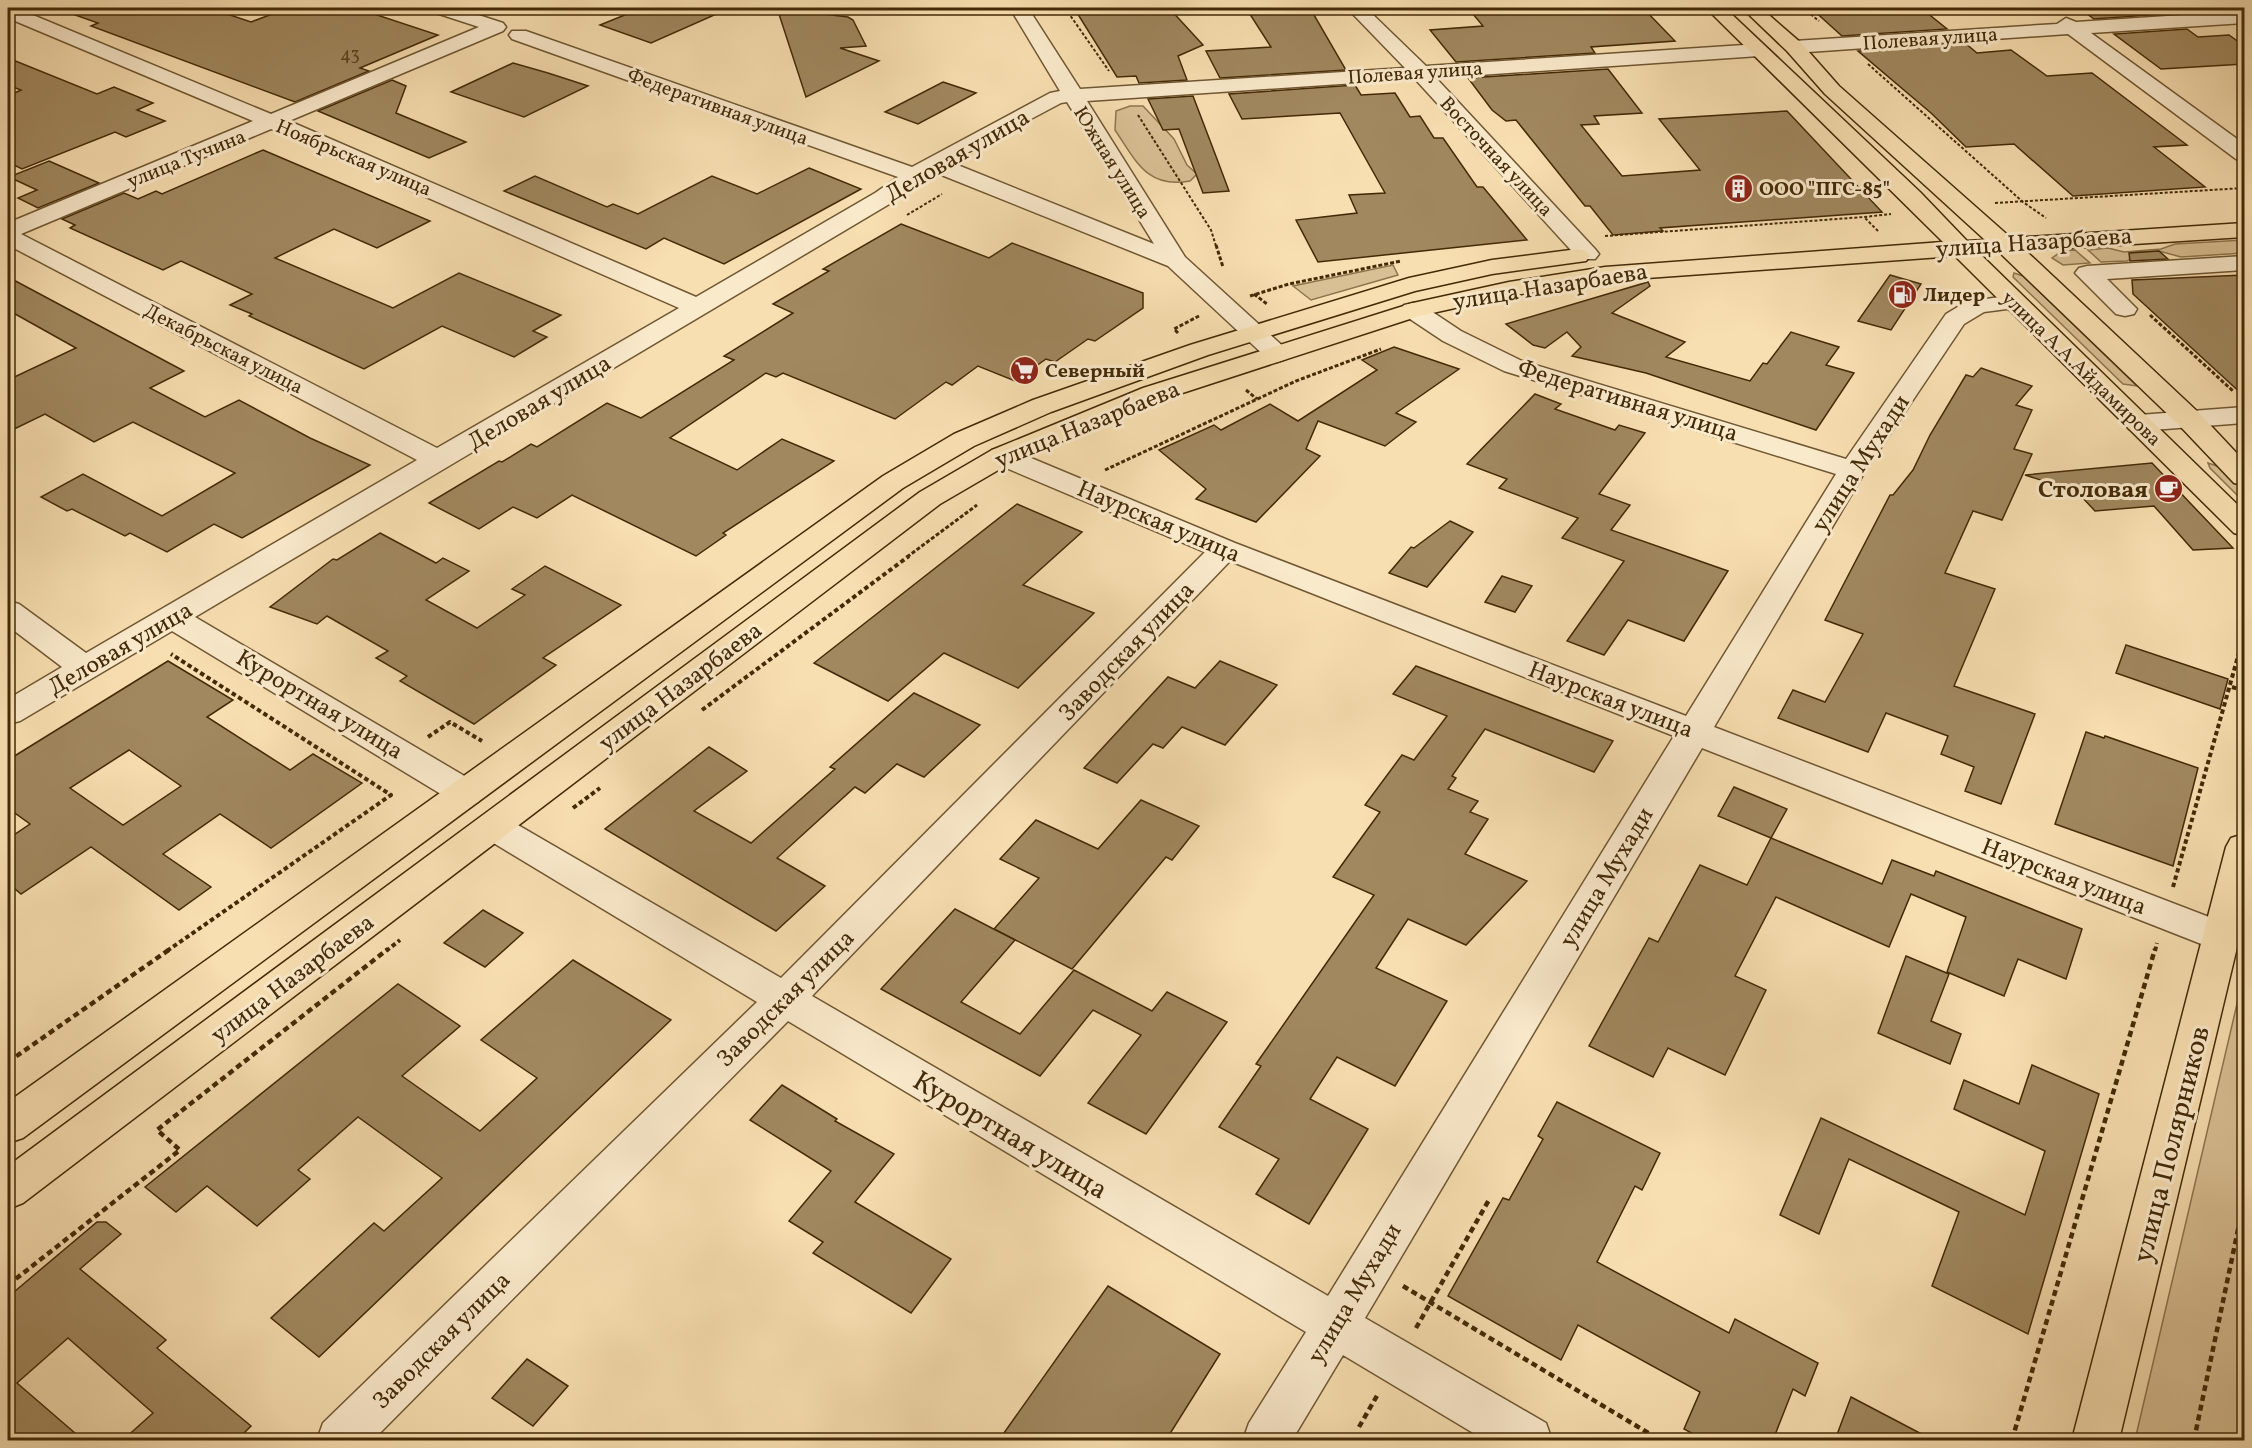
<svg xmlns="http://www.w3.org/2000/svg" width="2252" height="1448" font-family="Vollkorn,serif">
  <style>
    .green { fill: #d9c094; stroke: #8e754e; stroke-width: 1.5 }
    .building { fill: #a1885f; stroke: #432a07; stroke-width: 1.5; fill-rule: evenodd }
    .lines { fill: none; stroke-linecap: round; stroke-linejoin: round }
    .minor-casing { stroke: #705732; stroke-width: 3 }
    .major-casing { stroke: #432a07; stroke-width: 3 }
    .path-far3 { stroke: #432a07; stroke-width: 2; stroke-dasharray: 3 2; stroke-linecap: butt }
    .path-far2 { stroke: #432a07; stroke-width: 3; stroke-dasharray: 4 2; stroke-linecap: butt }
    .path-far1 { stroke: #432a07; stroke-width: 4; stroke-dasharray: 4.5 3; stroke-linecap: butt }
    .path { stroke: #432a07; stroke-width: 4.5; stroke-dasharray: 6 4; stroke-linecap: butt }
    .minor { fill: #faeacc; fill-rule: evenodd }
    .major { fill: #f8dfb1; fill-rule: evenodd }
    .labels { text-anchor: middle; stroke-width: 6; stroke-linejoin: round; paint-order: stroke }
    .far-number-label { font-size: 18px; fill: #5a421d }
    .far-street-label { font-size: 20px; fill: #432a07; stroke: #faeacc }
    .far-poi-label { font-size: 20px; font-weight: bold; fill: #432a07; stroke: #faeacc; text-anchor: start }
    .street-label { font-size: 24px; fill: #432a07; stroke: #faeacc }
    .poi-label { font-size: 24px; font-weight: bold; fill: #432a07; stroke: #faeacc; text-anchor: end }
    .near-street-label { font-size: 28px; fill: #432a07; stroke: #faeacc }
  </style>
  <rect width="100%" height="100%" fill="#f8dfb1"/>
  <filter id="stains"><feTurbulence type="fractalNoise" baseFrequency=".00333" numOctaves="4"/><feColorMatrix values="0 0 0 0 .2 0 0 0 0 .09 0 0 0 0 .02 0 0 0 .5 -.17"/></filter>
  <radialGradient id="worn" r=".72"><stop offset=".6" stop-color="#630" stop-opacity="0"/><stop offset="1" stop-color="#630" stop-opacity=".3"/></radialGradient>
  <g class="green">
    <path d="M 1130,106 L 1143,106 L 1174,139 L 1187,165 L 1197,174 L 1190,181 C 1147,189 1136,161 1115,130 L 1116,111 Z"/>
    <polygon points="2244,240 2244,253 2181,257 2159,251 2130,253 2130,259 2127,261 2101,262 2088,250 2108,248 2124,252 2161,249 2175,244"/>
    <polygon points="2075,250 2090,263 2063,265 2052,258 2062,251"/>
    <polygon points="1393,265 1398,275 1311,300 1293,286"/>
    <polygon points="2014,273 2023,276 2137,386 2123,384 2013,277"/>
    <polygon points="2208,463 2220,467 2244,491 2244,502 2210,468"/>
    <polygon points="2244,974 2244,1440 2135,1440"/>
  </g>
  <g class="building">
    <polygon points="65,8 209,8 251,22 288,8 356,8 438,35 360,68 369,71 295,102 91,26 98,23 64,11"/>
    <polygon points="642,8 730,8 651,43 600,25"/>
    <polygon points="777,8 822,8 824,14 848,17 853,20 866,46 840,48 879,61 806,97"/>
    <polygon points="1074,8 1169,8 1203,45 1178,56 1187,80 1139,83 1136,76 1117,77"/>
    <polygon points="1246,8 1310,8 1346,70 1220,78 1206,51 1271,47"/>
    <polygon points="1468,8 1643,8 1675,41 1591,47 1595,53 1456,62 1430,30 1483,26"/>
    <polygon points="1811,8 1921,8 1947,29 1842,36"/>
    <polygon points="2079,8 2155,8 2165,14 2094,19"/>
    <polygon points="2187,29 2198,37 2229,35 2244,46 2244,64 2161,69 2114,34"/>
    <polygon points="1965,43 1977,53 2011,50 2047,76 2092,73 2187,145 2154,147 2205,187 2073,196 2014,144 1966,147 1931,113 1858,51"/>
    <polygon points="8,58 97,94 114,87 153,103 137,110 165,121 126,137 115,132 22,169 8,162 8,96 21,90 8,85"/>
    <polygon points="513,63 548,73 588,86 524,117 451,92"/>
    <polygon points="1608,69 1642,113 1594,116 1599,124 1581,125 1622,176 1700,170 1659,119 1787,111 1882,212 1660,228 1663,231 1613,235 1590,206 1585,206 1516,120 1506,121 1492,110 1468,78"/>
    <polygon points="392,80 406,86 396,113 466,142 429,158 318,111"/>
    <polygon points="943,82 976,93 918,124 885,112"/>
    <polygon points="1355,85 1361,95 1395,93 1410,117 1420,116 1434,138 1443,138 1477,187 1483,187 1527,240 1318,262 1296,220 1357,213 1349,195 1385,193 1340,113 1242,119 1229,94"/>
    <polygon points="1193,96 1217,159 1229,191 1203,193 1179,129 1163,130 1148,99"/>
    <polygon points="263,150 430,221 377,248 334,229 275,258 393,308 459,273 561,315 533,331 547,337 514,357 442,326 364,369 249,316 252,314 230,305 252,294 181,261 163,270 70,228 75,225 62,219 124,193 138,199 156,191 162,194"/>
    <polygon points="49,161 99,183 38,208 18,198 37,190 9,177"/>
    <polygon points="809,168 861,189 724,264 664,238 646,249 504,191 535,176 607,207 613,204 638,214 712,176 757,194"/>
    <polygon points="901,224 989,258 1012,243 1143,293 1143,308 1095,341 1088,339 1055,362 1046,359 1015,381 978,366 952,385 946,382 895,419 783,373 776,377 766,373 670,438 737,470 782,439 834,461 723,533 726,535 696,556 572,495 537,518 513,507 479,529 429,503 499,461 502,462 531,444 537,447 607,403 641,418 734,360 724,356 793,313 773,304 829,271 823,269"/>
    <polygon points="2159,251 2168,259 2130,261 2129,253"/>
    <polygon points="1890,275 1921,284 1891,330 1858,321"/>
    <polygon points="2244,275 2244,396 2133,294 2132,280"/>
    <polygon points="8,277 184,371 150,388 205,417 239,400 310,438 370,465 242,538 214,524 167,552 130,533 125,536 72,509 67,511 41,497 83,474 162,516 235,473 133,422 94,442 45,414 8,432 8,380 76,348 8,310"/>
    <polygon points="1648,282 1650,286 1612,313 1685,342 1666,357 1750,381 1763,363 1767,364 1791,332 1839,347 1826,365 1854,373 1816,430 1646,373 1572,356 1581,347 1567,332 1545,348 1533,345 1506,324"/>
    <polygon points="1394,347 1459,369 1396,413 1416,422 1385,446 1318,421 1306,449 1320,456 1256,522 1196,499 1206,489 1159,450 1214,425 1221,430 1270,404 1298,421 1377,370 1362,360"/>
    <polygon points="1981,368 2032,386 2016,405 2032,410 2014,449 2032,454 2002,520 1973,511 1945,573 1995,589 1954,686 2035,714 2001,804 1965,791 1974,767 1941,754 1948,736 1886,713 1868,752 1778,718 1793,690 1825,702 1863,634 1825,620 1890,495 1893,495 1913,470 1930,435 1966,375 1973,377"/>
    <polygon points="1535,394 1561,404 1555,409 1615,430 1619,425 1645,433 1599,494 1630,505 1611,530 1728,571 1684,641 1628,620 1604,655 1567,641 1624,561 1562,538 1578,518 1499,488 1507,479 1467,464"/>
    <polygon points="2152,463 2233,548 2193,550 2154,506 2095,511 2081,496 2082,493 2025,475"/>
    <polygon points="1017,504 1082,532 1023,585 1094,613 1018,688 944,653 888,701 814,663"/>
    <polygon points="1450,521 1473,532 1427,587 1389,573 1411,547 1414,548"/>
    <polygon points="380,533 436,563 443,558 469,571 426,600 477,628 525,595 512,589 545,566 621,605 543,658 556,665 474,724 400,681 407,676 376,658 388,651 327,616 317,624 270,607 333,559 337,560"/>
    <polygon points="1502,576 1532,586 1515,612 1485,602"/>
    <polygon points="2126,645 2228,679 2220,709 2116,673"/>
    <path d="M 168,661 L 233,700 L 207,717 L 290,770 L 313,754 L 362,783 L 271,848 L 220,814 L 163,854 L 211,887 L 179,910 L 91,847 L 21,894 L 8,883 L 8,839 L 30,824 L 8,808 L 8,760 ZM 129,750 L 181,786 L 123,825 L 70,788 Z"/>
    <polygon points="1220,661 1277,685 1225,745 1182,727 1163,748 1153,744 1117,783 1084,768 1168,677 1195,688"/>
    <polygon points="1416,666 1613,741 1594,772 1485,729 1452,776 1456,778 1448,789 1478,801 1470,812 1488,819 1465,854 1527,881 1466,945 1408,919 1376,968 1447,1001 1395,1086 1337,1057 1310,1099 1368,1129 1309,1224 1256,1194 1279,1159 1219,1127 1261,1066 1256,1064 1374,895 1333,877 1380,812 1365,805 1402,755 1414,760 1447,716 1393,694"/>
    <polygon points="914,693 980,725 924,777 897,764 865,793 855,787 777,858 825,886 776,931 605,829 709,747 747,771 694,811 751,843 835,769 830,767"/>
    <polygon points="2086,732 2104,738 2105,736 2198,768 2173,866 2055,824"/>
    <polygon points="1734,787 1787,809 1771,838 1718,816"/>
    <polygon points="1141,800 1199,826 1172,860 1166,857 1072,969 994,929 1039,878 1000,859 1036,820 1098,849"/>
    <polygon points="1771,838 1882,884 1892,860 1934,876 1936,871 2082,929 2066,979 2018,959 2004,996 1947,972 1966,917 1911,894 1889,947 1776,897 1735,976 1766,990 1725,1075 1668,1048 1653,1077 1589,1046 1649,938 1658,942 1700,865 1747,885"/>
    <polygon points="955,909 1015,940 961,1002 1020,1034 1074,970 1152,1011 1167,992 1227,1022 1146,1134 1088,1103 1141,1035 1093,1010 1040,1076 881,989"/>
    <polygon points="483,910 523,933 485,967 444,943"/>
    <polygon points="1906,956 1949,974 1931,1021 1961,1034 1950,1064 1878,1033"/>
    <polygon points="573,960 671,1020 319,1357 271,1318 374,1223 384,1231 442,1178 358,1117 298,1170 310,1179 257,1226 207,1186 176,1212 145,1187 398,984 460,1026 402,1076 480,1131 537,1078 481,1040"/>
    <polygon points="2032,1065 2099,1094 2028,1334 1932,1286 1959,1212 1849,1159 1819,1234 1780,1215 1821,1118 2025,1215 2045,1151 1954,1109 1964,1080 2019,1104"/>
    <polygon points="782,1085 837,1119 835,1121 894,1154 855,1202 951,1259 911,1313 813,1253 823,1242 789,1221 831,1171 750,1120"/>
    <polygon points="1557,1102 1660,1153 1642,1190 1635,1186 1597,1262 1729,1333 1735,1319 1818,1363 1805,1396 1793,1389 1773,1440 1704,1440 1684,1429 1700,1392 1578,1325 1561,1360 1448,1296 1503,1198 1509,1200 1543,1139 1538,1136"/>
    <polygon points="97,1222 106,1222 121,1234 80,1269 166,1340 157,1348 251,1426 237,1440 123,1440 153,1413 68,1338 17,1383 83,1440 8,1440 8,1297"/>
    <polygon points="1108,1286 1220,1354 1166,1440 999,1440"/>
    <polygon points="527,1359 568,1386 533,1426 492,1398"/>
    <polygon points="1851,1397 1933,1440 1835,1440"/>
  </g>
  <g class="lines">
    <defs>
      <g id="minor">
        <path d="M 8,8 L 16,8 L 271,114 L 479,27 L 433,12 L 431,8 L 457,8 L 503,23 L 506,27 L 503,31 L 289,121 L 696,297 L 875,193 L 898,177 L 512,39 L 509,35 L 512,31 L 526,31 L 912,167 L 1050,93 L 1060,91 L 1010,8 L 1028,8 L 1080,89 L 1405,68 L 1347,8 L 1366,8 L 1426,66 L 1759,44 L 1769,50 L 1759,56 L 1436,78 L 1595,249 L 1599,254 L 1595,259 L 1579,259 L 1415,79 L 1087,101 L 1185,257 L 1286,349 L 1290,354 L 1286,359 L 1277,362 L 1268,359 L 1168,266 L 934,172 L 891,203 L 195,617 L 478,784 L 483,793 L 478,802 L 466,805 L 454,802 L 172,631 L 20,721 L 8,724 L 8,699 L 62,667 L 8,626 L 8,601 L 19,604 L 86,653 L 417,460 L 8,245 L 8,223 L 253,121 L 8,18 ZM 1067,102 L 1154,244 L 950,162 L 1061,103 ZM 271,129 L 679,308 L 437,448 L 21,234 Z"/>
        <polygon points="2244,11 2244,23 2091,33 2244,144 2244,160 2236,159 2068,34 1794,53 1784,47 1794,41 2057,24 2066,18 2076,22"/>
        <polygon points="2244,256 2244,270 2107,279 2137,309 2134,314 2125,316 2116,314 2075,273 2079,268 2087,266"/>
        <path d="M 2013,295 L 2022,297 L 2025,302 L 2022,307 L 1984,312 L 1964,324 L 1866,470 L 1714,727 L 2235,927 L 2241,937 L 2235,947 L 2222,952 L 2209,947 L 1702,748 L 1365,1318 L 1546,1423 L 1552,1440 L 1485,1440 L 1343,1355 L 1292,1440 L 1243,1440 L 1249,1423 L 1306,1332 L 788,1021 L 373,1440 L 317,1440 L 323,1423 L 757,1002 L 482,836 L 476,827 L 482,818 L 494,814 L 506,818 L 781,978 L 1205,552 L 992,462 L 988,456 L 992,450 L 1002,448 L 1012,450 L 1235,543 L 1686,716 L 1836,474 L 1504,371 L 1443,341 L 1404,315 L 1401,310 L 1404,305 L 1413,303 L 1422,305 L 1461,331 L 1522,361 L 1846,459 L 1946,314 L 1966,302 ZM 1230,561 L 1674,736 L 1328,1296 L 812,996 Z"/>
        <polygon points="2244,407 2244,423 2139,431 2129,429 2126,423 2129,417 2139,415"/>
      </g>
      <g id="major">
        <polygon points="1706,8 1725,8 1920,192 1967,241 1985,240 1825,94 1787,51 1742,8 1761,8 1801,43 1839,86 2011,238 2244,223 2244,237 2026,251 2199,413 2244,461 2244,485 2234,483 2179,425 2000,253 1980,254 2244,511 2244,536 2234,533 1955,256 1605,281 1509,296 1419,316 1161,400 1012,462 940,504 23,1203 8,1209 8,1166 920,492 992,450 1143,388 1413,303 1509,282 1605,267 1943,242"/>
        <polygon points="1578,249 1586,251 1590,256 1586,261 1492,274 1415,291 1208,355 1051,412 974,446 903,488 23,1138 8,1143 8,1102 883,476 954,434 1033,400 1190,345 1409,278 1492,260"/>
        <polygon points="2244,834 2244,918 2119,1440 2072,1440 2226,847 2231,838"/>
      </g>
    </defs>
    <use href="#minor" class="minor-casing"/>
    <use href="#major" class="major-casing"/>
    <g class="path-far3">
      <polyline points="1065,8 1109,71"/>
      <polyline points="1803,8 1819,21"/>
      <polyline points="1868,64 2023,202 2046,218"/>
      <polyline points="1138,115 1211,230 1216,246"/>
      <polyline points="1995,203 2244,188"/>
      <polyline points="907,215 942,194"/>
      <polyline points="1878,231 1864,217 1891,214"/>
      <polyline points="1605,236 1864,217"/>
    </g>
    <g class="path-far2">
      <polyline points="1216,245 1223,267"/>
      <polyline points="1254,294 1267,304"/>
      <polyline points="1250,296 1289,284 1401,261"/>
      <polyline points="2150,315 2233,391"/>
      <polyline points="1178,333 1174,329 1199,316"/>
      <polyline points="1246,390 1257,399"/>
      <polyline points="1105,470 1296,381 1381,349"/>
      <polyline points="907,557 977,505"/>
    </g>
    <g class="path-far1">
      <polyline points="2232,687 2244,691"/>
      <polyline points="702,710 909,556"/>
      <polyline points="428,737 450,722 482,741"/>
      <polyline points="573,808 600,788"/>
      <polyline points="2173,887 2244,635"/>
      <polyline points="167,951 391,795 171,654"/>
      <polyline points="386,951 400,940"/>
      <polyline points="2155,951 2157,943"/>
    </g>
    <g class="path">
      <polyline points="8,1062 170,949"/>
      <polyline points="8,1285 180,1150 157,1130 388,949"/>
      <polyline points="1403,1286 1660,1440"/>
      <polyline points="1416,1328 1490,1198"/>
      <polyline points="1359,1427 1378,1394"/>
      <polyline points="2012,1440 2155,949"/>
      <polyline points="2194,1440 2244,1201"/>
    </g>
    <use href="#minor" class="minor"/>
    <use href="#major" class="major"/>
  </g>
  <defs>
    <symbol id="building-disc" viewBox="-11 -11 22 22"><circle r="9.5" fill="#8f2418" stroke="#faeacc"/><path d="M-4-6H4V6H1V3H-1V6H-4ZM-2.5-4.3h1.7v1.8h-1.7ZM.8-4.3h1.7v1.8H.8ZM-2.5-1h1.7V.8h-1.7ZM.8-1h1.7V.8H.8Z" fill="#fff"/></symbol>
    <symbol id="fuel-disc" viewBox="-11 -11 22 22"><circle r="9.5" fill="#8f2418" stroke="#faeacc"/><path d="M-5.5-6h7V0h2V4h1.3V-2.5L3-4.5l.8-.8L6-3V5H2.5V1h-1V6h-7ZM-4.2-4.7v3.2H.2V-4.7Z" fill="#fff"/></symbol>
    <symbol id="supermarket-disc" viewBox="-11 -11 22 22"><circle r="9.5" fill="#8f2418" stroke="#faeacc"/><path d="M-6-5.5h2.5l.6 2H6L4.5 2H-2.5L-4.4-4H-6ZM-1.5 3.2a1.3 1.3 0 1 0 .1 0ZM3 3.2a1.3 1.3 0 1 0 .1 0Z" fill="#fff"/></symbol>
    <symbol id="cafe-disc" viewBox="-11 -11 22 22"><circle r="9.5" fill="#8f2418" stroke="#faeacc"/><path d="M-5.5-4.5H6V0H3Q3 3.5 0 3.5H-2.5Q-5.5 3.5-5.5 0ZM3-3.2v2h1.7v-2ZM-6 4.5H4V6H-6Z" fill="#fff"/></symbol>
  </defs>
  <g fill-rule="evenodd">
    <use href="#building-disc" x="1722" y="172" width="33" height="33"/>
    <use href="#fuel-disc" x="1886" y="278" width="33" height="33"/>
    <use href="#supermarket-disc" x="1008" y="354" width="33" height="33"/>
    <use href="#cafe-disc" x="2152" y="472" width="33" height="33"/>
  </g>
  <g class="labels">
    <g class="far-number-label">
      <text x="350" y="60">43</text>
    </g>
    <g class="far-street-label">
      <text transform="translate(1930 38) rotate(-4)" y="7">Полевая улица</text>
      <text transform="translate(1415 72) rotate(-4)" y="7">Полевая улица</text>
      <text transform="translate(718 106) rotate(20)" y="7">Федеративная улица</text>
      <text transform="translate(1497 156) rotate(47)" y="7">Восточная улица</text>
      <text transform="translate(354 157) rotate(23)" y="7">Ноябрьская улица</text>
      <text transform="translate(186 158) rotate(-22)" y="7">улица Тучина</text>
      <text transform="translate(1113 162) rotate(58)" y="7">Южная улица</text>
      <text transform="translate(224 348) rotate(27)" y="7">Декабрьская улица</text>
      <text transform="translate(2082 368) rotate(44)" y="7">улица А.А.Айдамирова</text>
    </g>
    <g class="far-poi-label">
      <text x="1759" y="195">ООО "ПГС-85"</text>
      <text x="1923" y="301">Лидер</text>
      <text x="1045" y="377">Северный</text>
    </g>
    <g class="street-label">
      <text transform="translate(957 155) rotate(-30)" y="8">Деловая улица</text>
      <text transform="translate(2034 242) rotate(-4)" y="8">улица Назарбаева</text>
      <text transform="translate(1550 286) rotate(-9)" y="8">улица Назарбаева</text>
      <text transform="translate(1628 400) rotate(17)" y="8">Федеративная улица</text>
      <text transform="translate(539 402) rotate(-31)" y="8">Деловая улица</text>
      <text transform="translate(1087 424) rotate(-22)" y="8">улица Назарбаева</text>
      <text transform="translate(1860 463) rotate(-57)" y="8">улица Мухади</text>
      <text transform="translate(1159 521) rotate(23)" y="8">Наурская улица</text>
      <text transform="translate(120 648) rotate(-30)" y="8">Деловая улица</text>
      <text transform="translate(1126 651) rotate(-46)" y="8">Заводская улица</text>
      <text transform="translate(680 686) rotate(-37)" y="8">улица Назарбаева</text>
      <text transform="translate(1611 699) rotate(21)" y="8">Наурская улица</text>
      <text transform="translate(320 704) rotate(31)" y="8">Курортная улица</text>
      <text transform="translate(2064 876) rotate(21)" y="8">Наурская улица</text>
      <text transform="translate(1606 877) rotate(-59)" y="8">улица Мухади</text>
      <text transform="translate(292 978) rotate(-37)" y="8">улица Назарбаева</text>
      <text transform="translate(785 998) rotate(-45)" y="8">Заводская улица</text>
      <text transform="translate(1354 1293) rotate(-59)" y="8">улица Мухади</text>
      <text transform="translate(441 1340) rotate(-45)" y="8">Заводская улица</text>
    </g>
    <g class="poi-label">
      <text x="2148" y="497">Столовая</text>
    </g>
    <g class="near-street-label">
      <text transform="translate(1011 1134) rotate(31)" y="10">Курортная улица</text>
      <text transform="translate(2170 1144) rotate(-76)" y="10">улица Полярников</text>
    </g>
  </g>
  <rect width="2252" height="1448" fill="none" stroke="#f8dfb1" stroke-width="30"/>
  <rect x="9" y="9" width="2234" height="1430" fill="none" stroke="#432a07" stroke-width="3"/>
  <rect x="15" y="15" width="2222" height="1418" fill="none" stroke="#432a07" stroke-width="1.5"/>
  <rect width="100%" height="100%" filter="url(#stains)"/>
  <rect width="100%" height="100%" fill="url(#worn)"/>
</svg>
